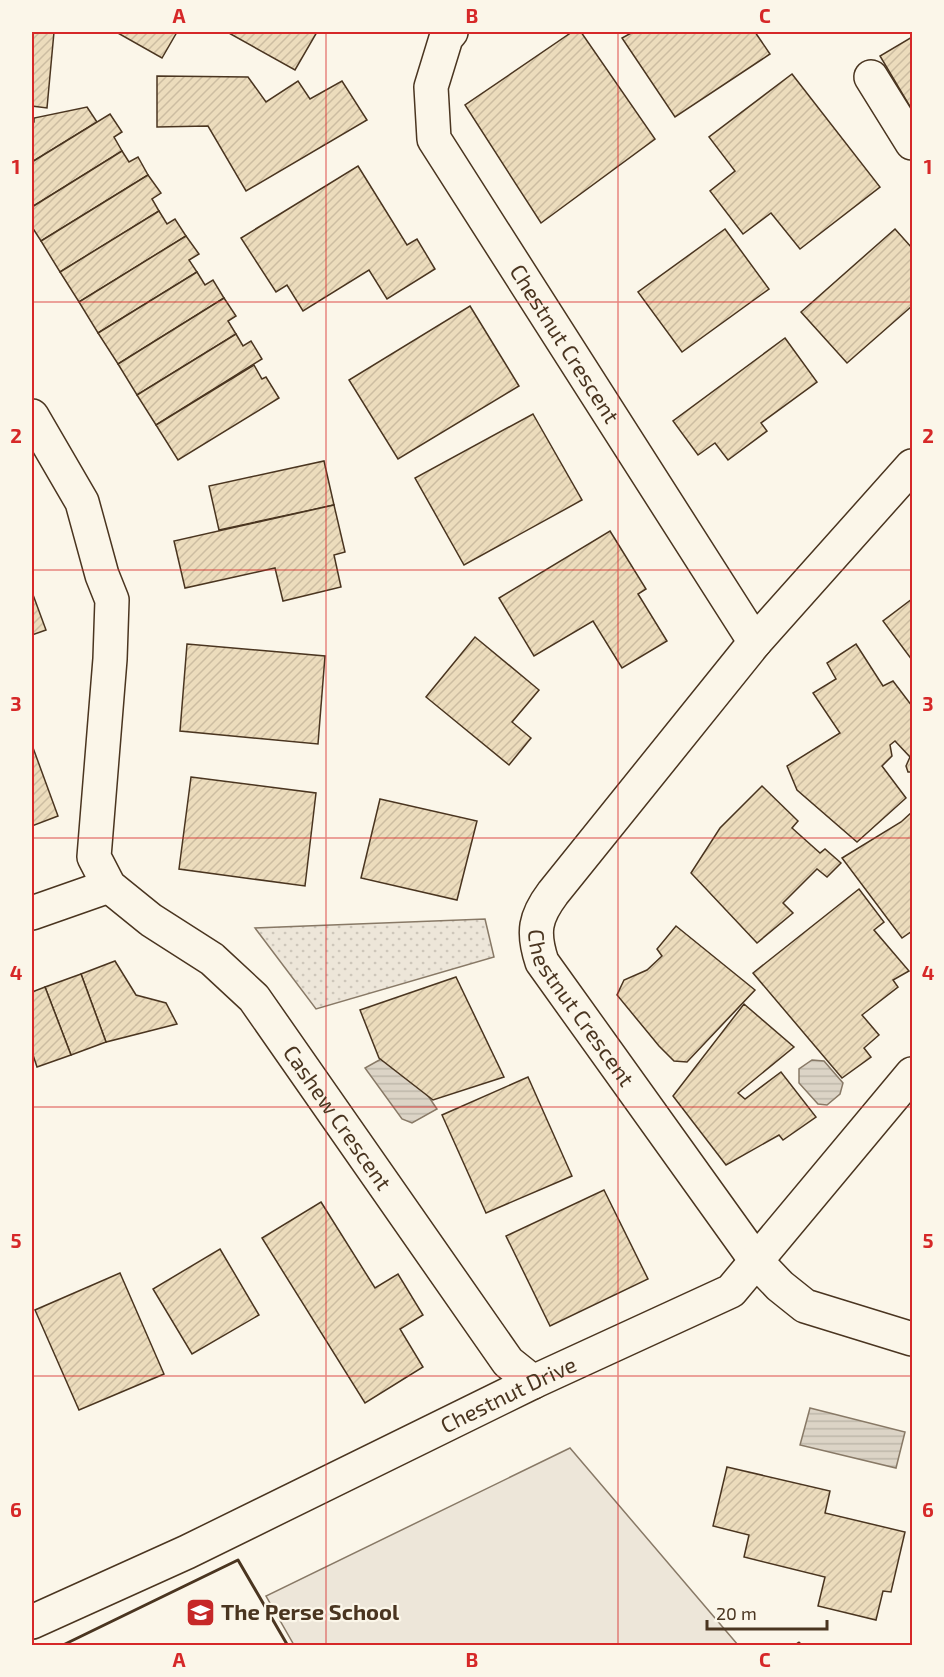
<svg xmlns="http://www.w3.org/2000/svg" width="944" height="1677" font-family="'Exo 2',sans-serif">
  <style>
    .grass { fill: #ede6d9; stroke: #887966; stroke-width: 1.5 }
    .garden { fill: url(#garden-dots); stroke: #887966; stroke-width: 1.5 }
    .water { fill: url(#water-rules); stroke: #887966; stroke-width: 1.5 }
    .building { fill: url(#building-hatch); stroke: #4a3520; stroke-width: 1.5 }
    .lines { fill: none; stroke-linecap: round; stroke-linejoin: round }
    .minor-casing { stroke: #4a3520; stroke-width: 36 }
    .minor { stroke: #fbf6e9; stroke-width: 33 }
    .wall { stroke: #4a3520; stroke-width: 3 }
    .grid { fill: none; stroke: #d62828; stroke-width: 1.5; stroke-opacity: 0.55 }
    .labels { text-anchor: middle; stroke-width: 4.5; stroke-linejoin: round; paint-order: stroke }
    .street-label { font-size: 22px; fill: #4a3520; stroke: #fbf6e9 }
    .poi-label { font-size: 22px; font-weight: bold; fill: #4a3520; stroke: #fbf6e9; text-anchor: start }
    .neatline { fill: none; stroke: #d62828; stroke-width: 2 }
    .grid-label { font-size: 20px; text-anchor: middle; font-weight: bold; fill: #d62828 }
  </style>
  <defs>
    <pattern id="garden-dots" width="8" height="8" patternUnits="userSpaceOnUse" patternTransform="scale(1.5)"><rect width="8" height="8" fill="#ede6d9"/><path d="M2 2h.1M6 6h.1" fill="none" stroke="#cdc6ba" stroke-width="1.8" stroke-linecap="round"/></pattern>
    <pattern id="water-rules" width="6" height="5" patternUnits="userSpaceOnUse" patternTransform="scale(1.5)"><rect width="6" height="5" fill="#dcd4c6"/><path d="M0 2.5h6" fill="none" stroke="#beb7aa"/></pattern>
    <pattern id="building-hatch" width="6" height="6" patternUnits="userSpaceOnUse" patternTransform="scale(1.5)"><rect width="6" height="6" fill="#ecdcbc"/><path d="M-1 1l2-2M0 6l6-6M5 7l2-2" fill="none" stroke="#ccbda1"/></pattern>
  </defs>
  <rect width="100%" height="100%" fill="#fbf6e9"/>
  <polygon class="grass" points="570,1448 738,1645 294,1645 266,1596"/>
  <polygon class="garden" points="485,919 494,957 316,1009 255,928"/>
  <g class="water">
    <polygon points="397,1050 437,1109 412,1123 402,1119 365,1068"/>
    <polygon points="812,1060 824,1061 843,1083 840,1094 827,1105 818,1104 799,1083 799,1069"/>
    <polygon points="810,1408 905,1432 896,1468 800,1445"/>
  </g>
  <g class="building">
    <polygon points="32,32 54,32 47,108 32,106"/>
    <polygon points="116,32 177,32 162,58"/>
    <polygon points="227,32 317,32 295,70"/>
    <polygon points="572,32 581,32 655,139 541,223 465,105"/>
    <polygon points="633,32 755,32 770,54 675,117 622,38"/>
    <polygon points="912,37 912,110 880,56"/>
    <polygon points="792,74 880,187 800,249 771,213 743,234 710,191 735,171 709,137"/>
    <polygon points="157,76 248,77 266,102 298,81 310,99 342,81 367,120 246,191 208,126 157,127"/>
    <polygon points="87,107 97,122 32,162 32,123 34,122 34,118"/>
    <polygon points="110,114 122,132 114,137 122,151 32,207 32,162"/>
    <polygon points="122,151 129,162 138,157 148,175 41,241 32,227 32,207"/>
    <polygon points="358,166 407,245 417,239 435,269 387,299 369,270 303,311 287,285 276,292 241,238"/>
    <polygon points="148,175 161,193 152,199 159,211 60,272 41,241"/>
    <polygon points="159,211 167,224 175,219 186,236 79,302 60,272"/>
    <polygon points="725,229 769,289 682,352 638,292"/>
    <polygon points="895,229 912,248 912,306 847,363 801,312"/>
    <polygon points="186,236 199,254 189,260 197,272 98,333 79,302"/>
    <polygon points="197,272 205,285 213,280 224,298 118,364 98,333"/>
    <polygon points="224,298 236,316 228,321 236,334 137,395 118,364"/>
    <polygon points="470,306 519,386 398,459 349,380"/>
    <polygon points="236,334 243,346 251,341 262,359 156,425 137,395"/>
    <polygon points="785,338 817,382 761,423 767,431 728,460 715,443 698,455 673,421"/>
    <polygon points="254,365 262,379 266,377 279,398 178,460 156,425"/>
    <polygon points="533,414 582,500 464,565 415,478"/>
    <polygon points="324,461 334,505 219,530 209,486"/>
    <polygon points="334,505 345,552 334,555 341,587 283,601 275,568 185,588 174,541"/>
    <polygon points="610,531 646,589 638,594 667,641 622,668 593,621 534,656 499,598"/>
    <polygon points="32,592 46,630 32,635"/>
    <polygon points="912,599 912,660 883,621"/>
    <polygon points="475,637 539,690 512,722 531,738 509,765 426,697"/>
    <polygon points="187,644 325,656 318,744 180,731"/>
    <polygon points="856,644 883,686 893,681 912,706 912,772 908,772 906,766 910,757 895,741 890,745 892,756 882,766 906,798 857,842 797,790 787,766 840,733 813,693 836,679 827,663"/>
    <polygon points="32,745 58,816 32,826"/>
    <polygon points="191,777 316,793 305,886 179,869"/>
    <polygon points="762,786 798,821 792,828 820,853 825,849 841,863 827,877 817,869 783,903 793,913 757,943 691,873 720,828"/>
    <polygon points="380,799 477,821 457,900 361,878"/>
    <polygon points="912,812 912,931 902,938 842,858 901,822"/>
    <polygon points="859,889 884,922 874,930 909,971 893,980 898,987 862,1015 879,1035 864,1048 871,1057 842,1078 753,973"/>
    <polygon points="676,926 755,990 687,1062 674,1061 659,1046 617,995 624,980 647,970 662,956 657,949"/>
    <polygon points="115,961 136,995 166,1003 177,1024 106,1042 81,974"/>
    <polygon points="81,974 106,1042 71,1055 45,987"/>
    <polygon points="456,977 504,1077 433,1100 379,1058 360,1010"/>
    <polygon points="45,987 71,1055 37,1067 32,1052 32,992"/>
    <polygon points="744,1004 794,1047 738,1093 745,1099 781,1072 816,1117 783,1140 779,1135 726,1165 673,1096"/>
    <polygon points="528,1077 572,1176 486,1213 442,1115"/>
    <polygon points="604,1190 648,1279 550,1326 506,1236"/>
    <polygon points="321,1202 375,1288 398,1274 423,1315 400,1329 423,1367 365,1403 262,1238"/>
    <polygon points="220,1249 259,1315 192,1354 153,1289"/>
    <polygon points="120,1273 164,1374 79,1410 35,1310"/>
    <polygon points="727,1467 830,1491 825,1513 905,1532 891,1592 883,1591 876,1620 818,1606 825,1577 744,1557 749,1535 713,1526"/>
  </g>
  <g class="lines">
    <defs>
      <g id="minor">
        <path id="s1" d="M 451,32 L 446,38 L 431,87 L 434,139 L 755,642"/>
        <polyline points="871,77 912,143"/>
        <path id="s2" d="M 32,416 L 82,502 L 102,575 L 112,600 L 110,659 L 94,857 L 109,886 L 151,920 L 212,959 L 254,998 L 508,1362 L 533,1382"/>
        <path id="s3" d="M 912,466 L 755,642 L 553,893 C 535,917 532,932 542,962 L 757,1262 L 780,1286 L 805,1306 L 912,1339"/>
        <polyline points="32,913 109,886"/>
        <path id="s4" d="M 32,1622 L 187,1552 L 533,1382 L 731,1291 L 912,1074"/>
      </g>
    </defs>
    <use href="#minor" class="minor-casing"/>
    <use href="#minor" class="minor"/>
    <g class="wall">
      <polyline points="61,1646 238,1560 288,1646"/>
      <polyline points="795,1646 799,1643 800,1646"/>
    </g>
  </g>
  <path class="grid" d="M 326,32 L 326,1646M 618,32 L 618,1646M 32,302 L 912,302M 32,570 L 912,570M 32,838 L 912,838M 32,1107 L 912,1107M 32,1376 L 912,1376"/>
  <defs>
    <symbol id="school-square" viewBox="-11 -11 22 22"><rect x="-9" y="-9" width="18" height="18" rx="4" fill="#c62828" stroke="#fbf6e9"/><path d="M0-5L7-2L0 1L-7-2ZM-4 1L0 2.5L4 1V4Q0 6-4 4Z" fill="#fff"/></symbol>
  </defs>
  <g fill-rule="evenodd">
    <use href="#school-square" x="184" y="1596" width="33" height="33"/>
  </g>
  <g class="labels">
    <g class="street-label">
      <text dy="8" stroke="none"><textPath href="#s1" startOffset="354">Chestnut Crescent</textPath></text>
      <text dy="8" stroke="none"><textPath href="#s3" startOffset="690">Chestnut Crescent</textPath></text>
      <text dy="8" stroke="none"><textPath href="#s2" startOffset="822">Cashew Crescent</textPath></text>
      <text dy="8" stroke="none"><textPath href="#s4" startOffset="528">Chestnut Drive</textPath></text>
    </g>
    <g class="poi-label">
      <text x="221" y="1620">The Perse School</text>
    </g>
  </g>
  <rect width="944" height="1677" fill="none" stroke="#fbf6e9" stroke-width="66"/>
  <path d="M707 1620v9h120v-9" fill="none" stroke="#4a3520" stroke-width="3"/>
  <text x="716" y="1620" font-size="18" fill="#4a3520" stroke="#fbf6e9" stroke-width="4.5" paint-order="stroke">20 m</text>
  <rect x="33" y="33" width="878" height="1611" class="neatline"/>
  <g class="grid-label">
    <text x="179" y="23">A</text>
    <text x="472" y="23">B</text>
    <text x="765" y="23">C</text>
    <text x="16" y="174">1</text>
    <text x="928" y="174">1</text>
    <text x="16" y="443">2</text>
    <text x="928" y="443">2</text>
    <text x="16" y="711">3</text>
    <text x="928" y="711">3</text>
    <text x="16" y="980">4</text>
    <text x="928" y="980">4</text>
    <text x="16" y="1248">5</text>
    <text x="928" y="1248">5</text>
    <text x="16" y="1517">6</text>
    <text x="928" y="1517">6</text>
    <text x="179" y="1667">A</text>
    <text x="472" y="1667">B</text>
    <text x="765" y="1667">C</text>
  </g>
</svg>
